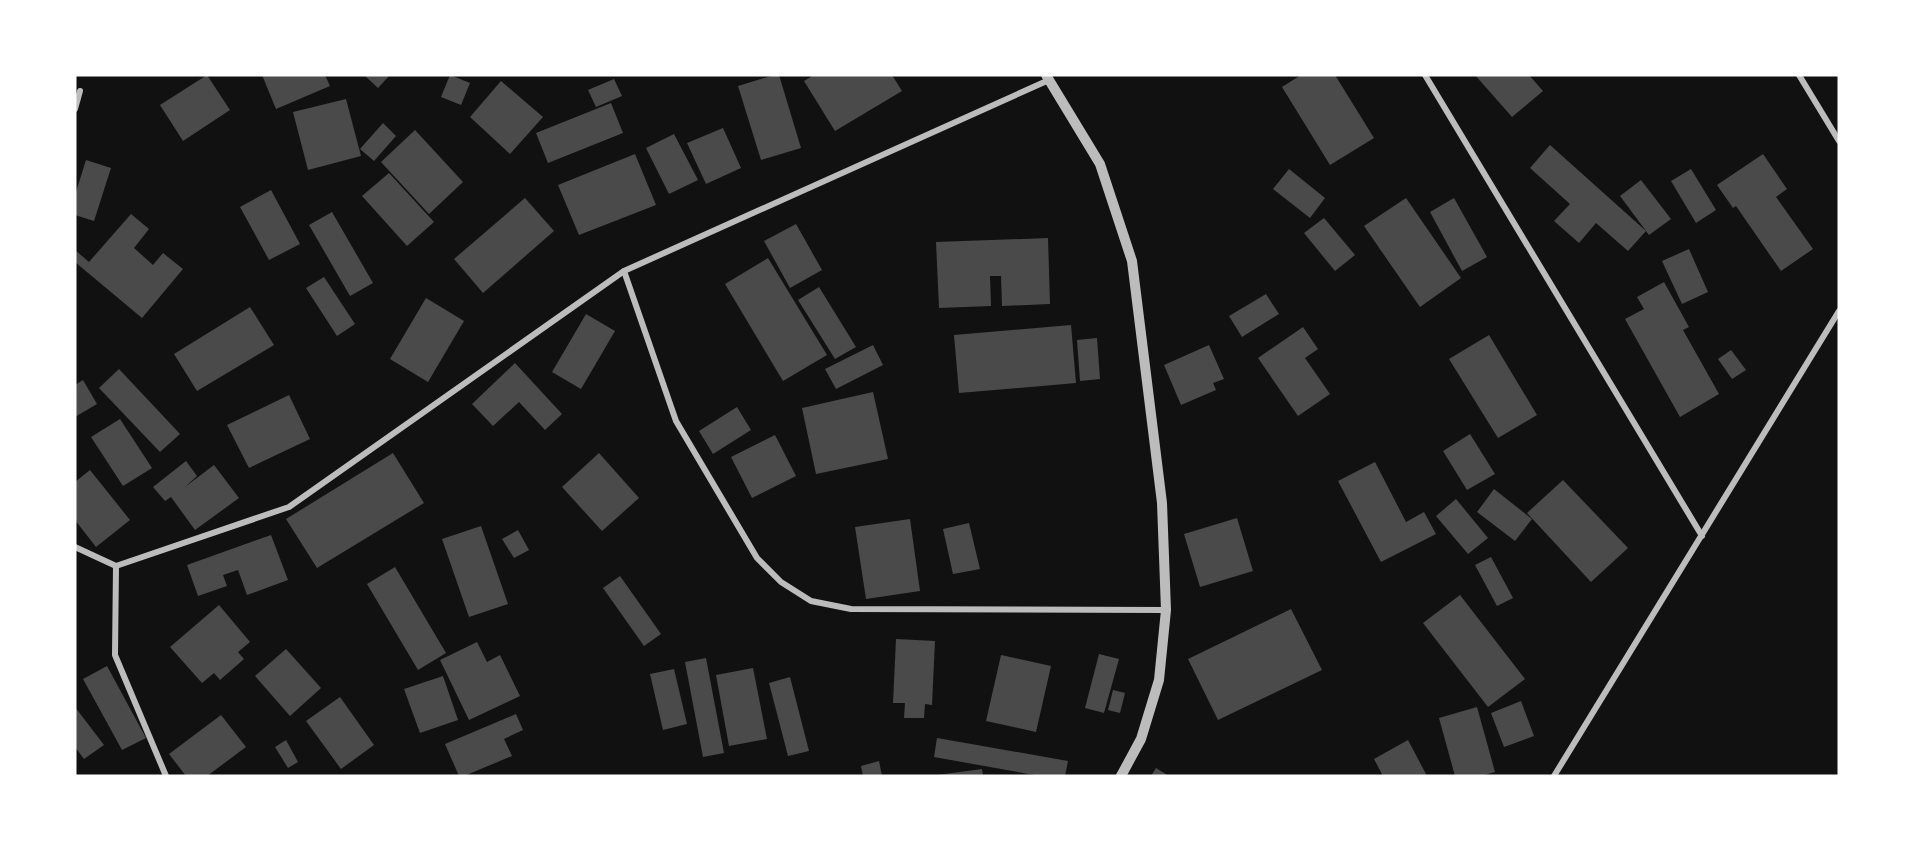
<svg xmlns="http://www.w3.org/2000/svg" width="1914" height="851" font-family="'Space Grotesk',sans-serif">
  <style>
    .building { fill: #4a4a4a }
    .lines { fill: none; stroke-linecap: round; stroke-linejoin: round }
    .minor { stroke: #bcbcbc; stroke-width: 6 }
    .tertiary { stroke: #bcbcbc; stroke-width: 10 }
  </style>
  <rect width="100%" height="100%" fill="#111"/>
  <g class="building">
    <polygon points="207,75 230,110 183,141 160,105"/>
    <polygon points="262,75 325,75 330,86 276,109"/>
    <polygon points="364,75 390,75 378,88"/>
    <polygon points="450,75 470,83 461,105 441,97"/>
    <polygon points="774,75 779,75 801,148 761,160 738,86"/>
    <polygon points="814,75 892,75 902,91 835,131 804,81"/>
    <polygon points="1301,75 1335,75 1374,138 1330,165 1282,87"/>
    <polygon points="1475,75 1529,75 1543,91 1512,117"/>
    <polygon points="614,79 622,96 596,107 588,90"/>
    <polygon points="501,81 543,117 510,154 470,117"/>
    <polygon points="346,99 361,156 308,170 293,112"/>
    <polygon points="611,103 623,133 548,163 536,133"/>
    <polygon points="383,123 396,136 374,161 360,149"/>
    <polygon points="723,128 741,168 706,184 687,143"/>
    <polygon points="415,130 463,182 429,214 381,162"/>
    <polygon points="674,134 698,180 669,194 646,148"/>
    <polygon points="1550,145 1646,231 1628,251 1596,223 1579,243 1554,221 1570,204 1530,168"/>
    <polygon points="635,154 656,205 579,235 558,185"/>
    <polygon points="1763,154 1787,189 1776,197 1813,249 1781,271 1736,206 1733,208 1717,185"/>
    <polygon points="86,160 111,168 94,221 75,215 75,195"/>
    <polygon points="1289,169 1325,198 1310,218 1273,189"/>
    <polygon points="1691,169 1716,210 1696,223 1671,181"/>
    <polygon points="389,173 434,222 407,246 362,196"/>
    <polygon points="1641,180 1671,219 1649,235 1620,196"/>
    <polygon points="271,190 300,244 269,260 240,207"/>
    <polygon points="525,198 554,231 483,293 454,259"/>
    <polygon points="1406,198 1461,278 1420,307 1364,226"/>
    <polygon points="1454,198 1487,257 1462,271 1430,212"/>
    <polygon points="332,212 373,283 350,296 309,225"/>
    <polygon points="131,214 149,229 134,248 153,265 163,253 183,269 142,318 75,262 75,250 89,262"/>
    <polygon points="1324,218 1355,255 1335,271 1304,233"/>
    <polygon points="796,224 822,270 790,288 764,241"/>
    <polygon points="1048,238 1050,304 1002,306 1001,276 990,276 991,306 939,308 936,242"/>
    <polygon points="1689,249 1708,292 1682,304 1662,261"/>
    <polygon points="768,258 827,355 783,381 725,284"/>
    <polygon points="324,277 355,324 337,336 306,288"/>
    <polygon points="1664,282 1689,327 1683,330 1719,394 1680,417 1625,319 1644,309 1637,297"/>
    <polygon points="819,287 856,347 835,359 798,300"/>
    <polygon points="1266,294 1279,314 1242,337 1229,316"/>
    <polygon points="426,298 464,321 428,382 390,359"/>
    <polygon points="250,307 274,345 197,391 174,354"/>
    <polygon points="586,314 615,331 581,389 552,372"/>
    <polygon points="1071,325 1076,383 959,393 954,335"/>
    <polygon points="1303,327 1318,349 1305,358 1330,394 1298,416 1258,358"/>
    <polygon points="1489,335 1537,415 1498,438 1449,359"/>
    <polygon points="1097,338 1100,379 1080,381 1077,340"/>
    <polygon points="873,345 883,365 836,389 825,369"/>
    <polygon points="1209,345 1224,379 1213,383 1216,390 1181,405 1164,365"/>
    <polygon points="1731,350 1746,370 1732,379 1718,359"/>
    <polygon points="515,363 562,414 545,430 519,402 493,426 472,404"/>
    <polygon points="119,369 180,434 160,452 99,388"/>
    <polygon points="83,380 97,404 75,417 75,385"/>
    <polygon points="873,392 888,459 816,474 802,408"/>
    <polygon points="289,395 310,439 249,468 227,425"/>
    <polygon points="737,407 751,430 713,454 699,431"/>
    <polygon points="120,419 152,468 123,486 91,437"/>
    <polygon points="1470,434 1495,474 1467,490 1443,451"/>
    <polygon points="775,435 796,476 752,498 731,457"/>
    <polygon points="393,453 424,503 317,568 286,519"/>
    <polygon points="599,453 639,498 602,531 562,487"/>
    <polygon points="186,461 197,476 185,487 214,465 239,498 195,530 171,497 165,501 153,487"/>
    <polygon points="1375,462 1406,522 1424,512 1436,534 1381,562 1338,481"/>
    <polygon points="90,470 130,520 96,547 75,520 75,482"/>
    <polygon points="1563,480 1628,548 1591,582 1527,513"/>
    <polygon points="1494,489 1532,519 1515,541 1477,512"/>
    <polygon points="1456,499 1488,538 1468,554 1436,516"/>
    <polygon points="1237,518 1253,571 1200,587 1184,534"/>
    <polygon points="910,519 920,591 866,599 855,527"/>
    <polygon points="969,523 980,569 953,574 943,529"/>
    <polygon points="481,526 508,604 469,617 442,539"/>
    <polygon points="518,530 529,550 514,558 502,539"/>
    <polygon points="271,535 288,580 247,595 238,570 223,575 227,586 198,596 187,565"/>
    <polygon points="1491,557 1513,598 1497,606 1475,565"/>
    <polygon points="395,567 446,653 418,670 367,584"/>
    <polygon points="620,576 661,634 644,646 603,588"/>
    <polygon points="1460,595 1525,679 1488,707 1423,623"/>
    <polygon points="219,605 250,642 238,652 244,659 220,680 214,673 202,683 170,647"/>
    <polygon points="1291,609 1322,670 1218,720 1188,659"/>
    <polygon points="896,639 935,641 932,705 925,704 924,718 904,718 905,703 893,703"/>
    <polygon points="477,642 487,662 500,655 520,696 469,720 440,660"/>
    <polygon points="286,649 321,688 290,716 255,676"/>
    <polygon points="1099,654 1119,659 1104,713 1085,708"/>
    <polygon points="1001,655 1051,666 1036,732 986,721"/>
    <polygon points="706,658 724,753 703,757 685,662"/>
    <polygon points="107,666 146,738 122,750 83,679"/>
    <polygon points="753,668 767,739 729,746 716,675"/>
    <polygon points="674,669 687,724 663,730 650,674"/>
    <polygon points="443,676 458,720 420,733 404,689"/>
    <polygon points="790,677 809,751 788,756 769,683"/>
    <polygon points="1113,690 1125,693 1120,713 1108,710"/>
    <polygon points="340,697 374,745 341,769 306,721"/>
    <polygon points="1521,701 1534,736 1504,747 1491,713"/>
    <polygon points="75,707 104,745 84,759 75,747"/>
    <polygon points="1477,707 1495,772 1481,776 1455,776 1439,718"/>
    <polygon points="516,714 523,730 504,739 512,756 464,776 459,776 445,744"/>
    <polygon points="221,715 246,747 207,776 186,776 169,754"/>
    <polygon points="937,738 1068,761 1065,776 1040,776 934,757"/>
    <polygon points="286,740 298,762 288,768 275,747"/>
    <polygon points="1408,740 1427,776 1383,776 1374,759"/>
    <polygon points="879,761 882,776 863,776 861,766"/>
    <polygon points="1156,768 1169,776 1151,776"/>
    <polygon points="982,769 983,776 937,776 937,775"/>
  </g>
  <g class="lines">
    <g class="minor">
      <polyline points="1425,75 1702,536"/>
      <polyline points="1799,75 1839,141"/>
      <polyline points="75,109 80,91"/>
      <polyline points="624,271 676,421 757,558 781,582 811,601 851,609 1166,610"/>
      <polyline points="75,547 116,566 115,655 166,776"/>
      <polyline points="116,566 289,507 624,271 1049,80"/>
      <polyline points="1554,776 1839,311"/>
    </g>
    <polyline class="tertiary" points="1046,75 1100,164 1132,261 1162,503 1166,610 1159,680 1141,739 1121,776"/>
  </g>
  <rect width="1914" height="851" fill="none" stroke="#ffffff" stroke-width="153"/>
</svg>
